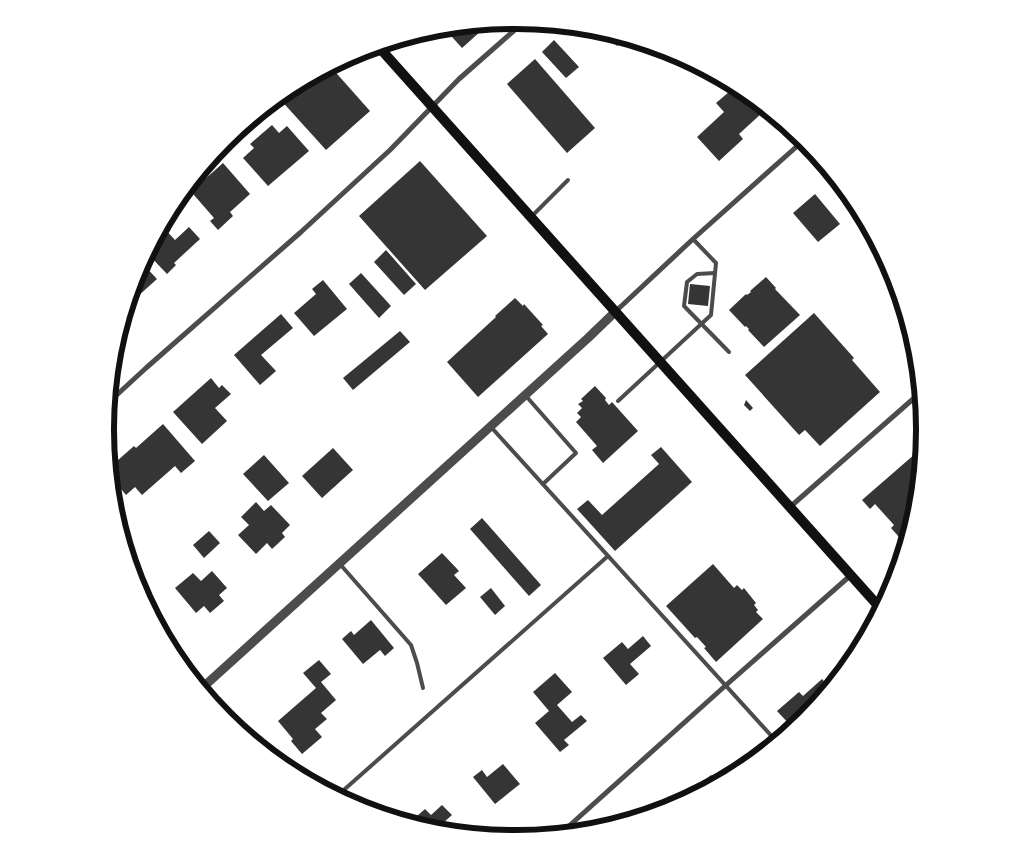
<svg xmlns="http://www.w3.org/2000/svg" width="1030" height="859" font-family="'Source Serif 4',serif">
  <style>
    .building { fill: #353535 }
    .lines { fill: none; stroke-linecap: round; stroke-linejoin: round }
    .service { stroke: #4c4c4c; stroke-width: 4 }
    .minor { stroke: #4c4c4c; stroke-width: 5 }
    .tertiary { stroke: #4c4c4c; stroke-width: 9 }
    .secondary { stroke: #111; stroke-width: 10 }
    .rim { fill: none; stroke: #111; stroke-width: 6 }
  </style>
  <rect width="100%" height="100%" fill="#fff"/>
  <g class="building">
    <polygon points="491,22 462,48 443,27 452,26"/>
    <polygon points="602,30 626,37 617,46"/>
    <polygon points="554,40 579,67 566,78 542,52"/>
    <polygon points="535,59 595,128 567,153 507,84"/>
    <polygon points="330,66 370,111 326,150 278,97 288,89"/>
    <polygon points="736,86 739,87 762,113 739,134 743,139 719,161 697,137 724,112 716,103"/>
    <polygon points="272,125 279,133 287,126 309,151 268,186 243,158 254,148 250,144"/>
    <polygon points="420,161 487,236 425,290 359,216"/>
    <polygon points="223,163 250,194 230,212 233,216 218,230 210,221 214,218 187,187 198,173 204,180"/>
    <polygon points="836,178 855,202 849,207 829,183"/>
    <polygon points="815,194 840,224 818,242 793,213"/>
    <polygon points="162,226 175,240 189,227 200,239 174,263 176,265 167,274 147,253"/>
    <polygon points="386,250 416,284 404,295 374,262"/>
    <polygon points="142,263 157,279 127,306 137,273"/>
    <polygon points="361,273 391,306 379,318 349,284"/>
    <polygon points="766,277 776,288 775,289 800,315 764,347 748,330 749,329 746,326 745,327 729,310 746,294 747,295 751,292 750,291"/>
    <polygon points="323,280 347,309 314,336 294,313 316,294 312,289"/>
    <polygon points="690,284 710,286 708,306 688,304"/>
    <polygon points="515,298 523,306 524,304 543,325 541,326 548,334 478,397 447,362 496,317 495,316"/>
    <polygon points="814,313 854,358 852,360 880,392 820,446 805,430 799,435 745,375"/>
    <polygon points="281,314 293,328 261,355 276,371 260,385 234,355"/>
    <polygon points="400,331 410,342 353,390 343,378"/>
    <polygon points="211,378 219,388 222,385 231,394 215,408 227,421 202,444 173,412"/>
    <polygon points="595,386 606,398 605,400 609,405 612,402 638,431 603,463 592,450 597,446 576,422 581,417 577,413 582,408 578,404 583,401 581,399"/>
    <polygon points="746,400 753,408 750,411 744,405"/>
    <polygon points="163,424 195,461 181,473 175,466 142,495 135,487 126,495 110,476 109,468 134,446 136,448"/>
    <polygon points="661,447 692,482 615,551 577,509 588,500 602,515 659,464 651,455"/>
    <polygon points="923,447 920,480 911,488 918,496 917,510 911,527 899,537 891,528 894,525 875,504 870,509 862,500"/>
    <polygon points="333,448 353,470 322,498 302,476"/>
    <polygon points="264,455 289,483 268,501 243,474"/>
    <polygon points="256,502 264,511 271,505 290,525 282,533 285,537 272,549 267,543 256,554 238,535 249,525 241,517"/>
    <polygon points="482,518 541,585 529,596 470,529"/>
    <polygon points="118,525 132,541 125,547"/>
    <polygon points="209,531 220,543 204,558 193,545"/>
    <polygon points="442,553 459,571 454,575 466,588 446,605 418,574"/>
    <polygon points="713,564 734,588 737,585 742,590 744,588 756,603 754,605 758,610 756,612 763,619 716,662 704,648 706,647 697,637 695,638 666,606"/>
    <polygon points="212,571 227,588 219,595 224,601 210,613 204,606 196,613 175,588 193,573 201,581"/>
    <polygon points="491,588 505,606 495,615 480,597"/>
    <polygon points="371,620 394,648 385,656 380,650 363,664 342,639 351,631 354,635"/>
    <polygon points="643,636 651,646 630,664 639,674 626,685 603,658 622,642 628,649"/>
    <polygon points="319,660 331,674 321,682 336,700 321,713 327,719 315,729 322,737 302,754 291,741 293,739 278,721 316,688 303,673"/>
    <polygon points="555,673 572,692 557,705 572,722 581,715 587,721 564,740 569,745 560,752 535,723 549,711 533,692"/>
    <polygon points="822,679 830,688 804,719 783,737 782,735 791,726 777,711 799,692 803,696"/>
    <polygon points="272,748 287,765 284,767 267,753"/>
    <polygon points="740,762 745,768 742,770 705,790 700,785 711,775 717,782"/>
    <polygon points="503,764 520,784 495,804 473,777 482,770 487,777"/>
    <polygon points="442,805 452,815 434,831 409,823 425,809 431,815"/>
  </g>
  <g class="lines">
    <g class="service">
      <polyline points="532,216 568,180"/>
      <polyline points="715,273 697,274 687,282 684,306 729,352"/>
      <polyline points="526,396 576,453 543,484"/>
      <polyline points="618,401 711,315 716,263 693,239"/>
      <polyline points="491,427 777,742"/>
      <polyline points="339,563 411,645 417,663 423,688"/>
      <polyline points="337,796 608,556"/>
    </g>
    <g class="minor">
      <polyline points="615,312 693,239 804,140"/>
      <polyline points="108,403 146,368 301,232 390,150 459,79 525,21"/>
      <polyline points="790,507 921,392"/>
      <polyline points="559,835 725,686 851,575"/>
    </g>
    <polyline class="tertiary" points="201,689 588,338 615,312"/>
    <polyline class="secondary" points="377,45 881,609"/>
  </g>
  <path d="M0 0H1030V859H0ZM514 29H516A400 400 0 0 1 916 429V430A400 400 0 0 1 516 830H514A400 400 0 0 1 114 430V429A400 400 0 0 1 514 29Z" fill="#fff" fill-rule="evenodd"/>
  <path class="rim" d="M514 29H516A400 400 0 0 1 916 429V430A400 400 0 0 1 516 830H514A400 400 0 0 1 114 430V429A400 400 0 0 1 514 29Z"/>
</svg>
